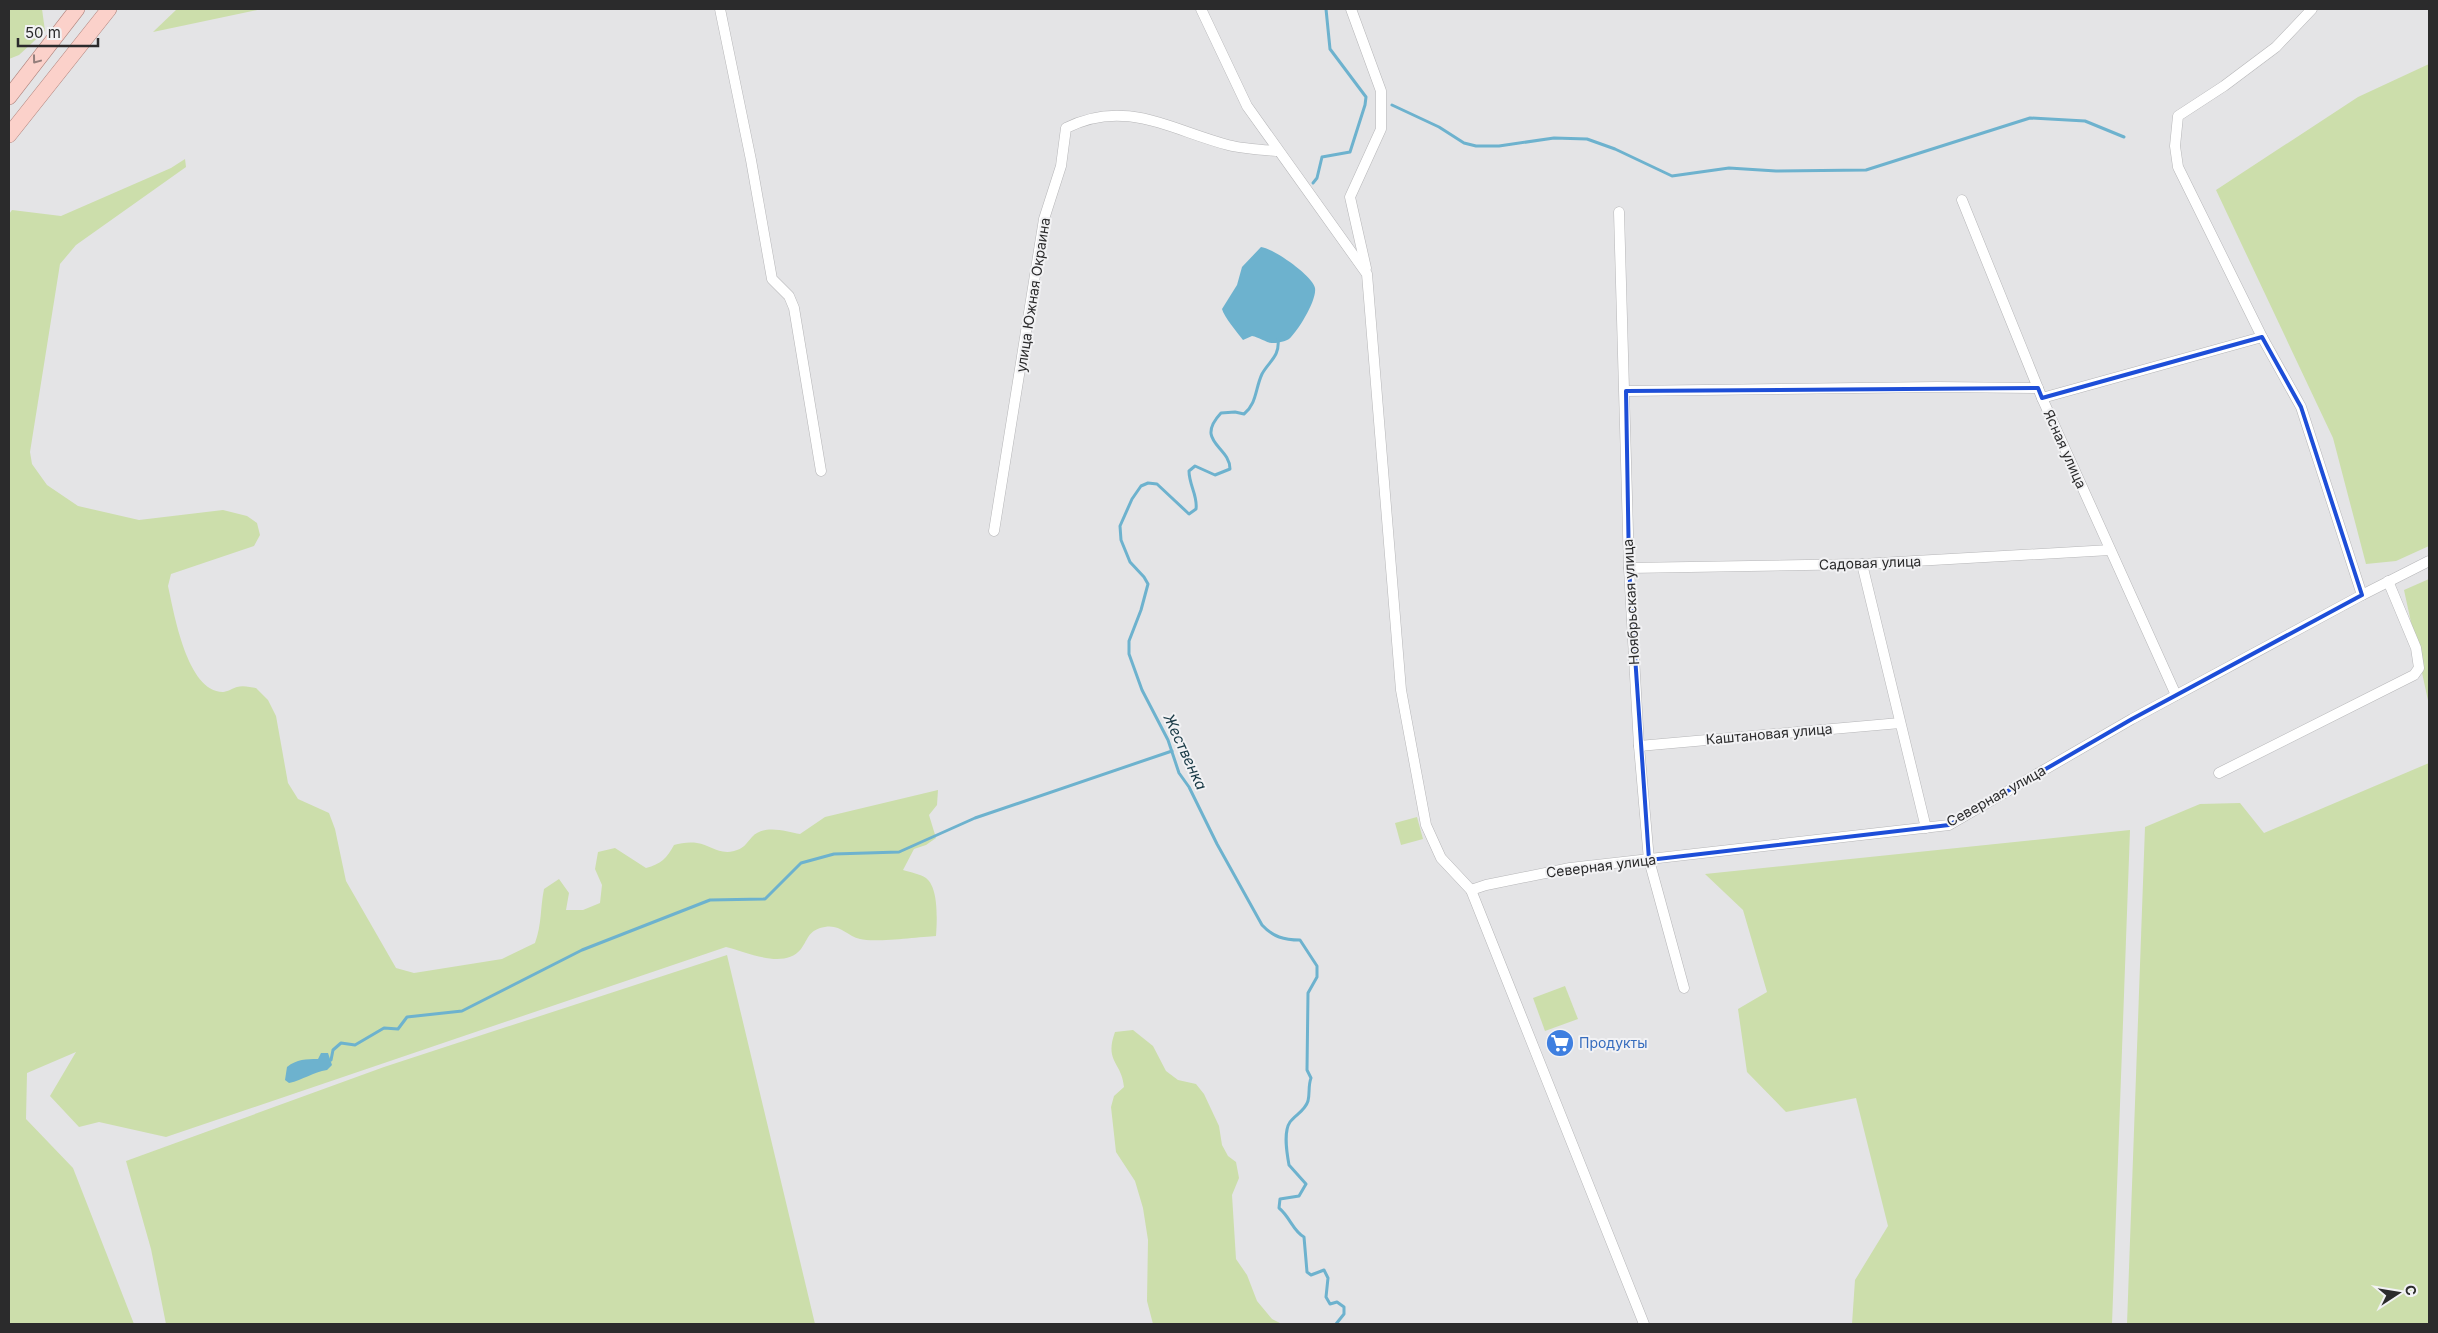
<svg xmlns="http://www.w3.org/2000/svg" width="2438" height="1333" font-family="Inter,sans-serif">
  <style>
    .green { fill: #ccdeab }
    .water { fill: #6db2ce }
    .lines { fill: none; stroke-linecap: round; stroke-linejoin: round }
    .stream { stroke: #6db2ce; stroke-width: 3 }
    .minor-casing { stroke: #b6b6b8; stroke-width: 11 }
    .primary-casing { stroke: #b0837c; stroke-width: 16 }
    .minor { stroke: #fff; stroke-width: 10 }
    .primary { stroke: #fbd1ca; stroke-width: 15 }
    .oneway { stroke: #937e7b }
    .marked { fill: none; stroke: #1d4ed8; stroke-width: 4; stroke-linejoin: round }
    .labels { text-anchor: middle; stroke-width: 4; stroke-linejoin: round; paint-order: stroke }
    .street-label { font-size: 14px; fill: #2b2b2c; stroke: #f2f2f4 }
    .shop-label { font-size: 14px; fill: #366cbe; stroke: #f2f2f4; text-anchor: start }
    .water-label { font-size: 15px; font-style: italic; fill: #183945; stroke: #f2f2f4 }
  </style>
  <rect width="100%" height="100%" fill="#e4e4e6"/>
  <g class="green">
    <polygon points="9,9 42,9 45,31 19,55 9,59"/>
    <polygon points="177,9 262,9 153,32"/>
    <polygon points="2429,64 2429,546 2396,561 2366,564 2333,438 2216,190 2358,97"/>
    <path d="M 185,159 L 186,167 L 76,245 L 60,264 L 30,452 L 32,464 L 47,485 L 78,506 L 139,520 L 223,510 L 247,516 L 257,523 L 260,535 L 254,546 L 171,574 L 168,586 C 174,613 187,692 223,692 C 227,692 233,688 237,687 C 243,685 250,687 256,688 L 268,700 L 276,716 L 288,783 L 298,799 L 329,813 L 335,829 L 346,881 L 396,968 L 414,973 L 502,959 L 535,943 C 542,924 540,909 544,889 L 559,879 L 569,893 L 566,910 L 583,910 L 600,903 L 602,885 L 595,869 L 598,852 L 615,848 L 646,868 C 661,864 667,858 674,845 C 681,843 689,842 697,843 C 710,845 719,855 734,851 C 743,849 746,844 752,837 C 763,824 786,831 800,834 L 825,817 L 938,790 L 937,805 L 929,815 L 936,838 L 926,845 L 914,849 L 903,870 C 909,872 920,874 926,878 C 939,888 937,921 936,936 C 918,937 874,943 860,939 C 847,936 840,924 825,927 C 808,930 809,938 801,949 C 784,970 747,952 726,947 L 166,1137 L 99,1122 L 79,1127 L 50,1096 L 76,1052 L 27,1073 L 26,1119 L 73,1168 L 134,1324 L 9,1324 L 9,214 L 12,210 L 61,216 L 171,168 Z"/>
    <polygon points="2429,579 2429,705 2404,590"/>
    <polygon points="2429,763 2429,1324 2127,1324 2145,827 2200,804 2240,803 2264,833"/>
    <polygon points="1417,817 1423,839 1401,845 1395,823"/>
    <polygon points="2130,830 2112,1324 1852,1324 1855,1280 1888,1226 1856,1098 1786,1112 1747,1072 1738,1009 1767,992 1743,910 1705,874"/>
    <polygon points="727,955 815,1324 166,1324 151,1249 126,1161 384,1067"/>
    <polygon points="1565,986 1578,1019 1545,1031 1533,998"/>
    <path d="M 1133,1030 L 1153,1046 L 1166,1071 L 1178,1080 L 1196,1084 L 1204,1094 L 1219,1126 L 1222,1145 L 1228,1156 L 1236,1162 L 1239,1178 L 1232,1195 L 1236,1259 L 1247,1275 L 1257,1301 L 1272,1319 L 1282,1324 L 1153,1324 L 1147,1301 L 1148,1240 L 1143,1208 L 1135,1181 L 1116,1152 L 1111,1107 L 1114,1096 L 1124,1087 C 1122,1062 1104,1062 1115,1032 Z"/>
  </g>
  <g class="water">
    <path d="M 1261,247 C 1273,248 1313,276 1315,288 C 1317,300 1298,331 1289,339 C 1286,341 1278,343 1274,343 C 1268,344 1259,337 1252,336 L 1243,340 C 1237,332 1224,317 1222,309 L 1237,285 L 1242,267 Z"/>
    <path d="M 321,1053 L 328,1053 L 332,1065 L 327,1070 C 313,1072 303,1080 289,1083 L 285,1080 L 287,1067 C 297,1059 306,1059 318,1059 Z"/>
  </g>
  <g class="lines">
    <g class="stream">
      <polyline points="1392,105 1439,127 1464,143 1476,146 1499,146 1554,138 1587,139 1615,149 1672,176 1729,168 1776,171 1866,170 2030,118 2085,121 2124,137"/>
      <polyline points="1313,183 1317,178 1322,157 1350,152 1365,105 1366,97 1330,49 1326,9"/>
      <path d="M 1278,339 C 1280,357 1269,361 1262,374 C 1255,389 1257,403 1244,414 L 1235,412 L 1221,413 C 1194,442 1230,446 1230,469 L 1215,475 L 1195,466 L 1189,471 C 1189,485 1198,496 1196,509 L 1189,514 L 1157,484 L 1148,483 L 1141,486 L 1132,499 L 1120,526 L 1121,540 L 1130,562 L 1144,577 L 1148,584 L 1141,610 L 1129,641 L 1129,654 L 1142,690 L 1168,740 L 1179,773 L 1189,787 L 1217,844 L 1262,925 C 1273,937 1284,940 1300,940 L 1317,966 L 1317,977 L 1308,993 L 1307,1070 L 1311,1078 C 1308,1086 1310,1093 1308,1101 C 1305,1111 1295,1115 1290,1122 C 1283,1132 1287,1154 1289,1165 L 1306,1184 L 1299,1196 L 1280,1199 L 1279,1208 C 1290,1217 1293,1231 1304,1237 L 1307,1272 L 1311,1275 L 1324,1270 L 1328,1278 L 1326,1297 L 1330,1304 L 1337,1302 L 1344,1307 L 1344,1314 L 1336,1324"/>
      <polyline points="331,1060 333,1050 341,1043 355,1045 384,1028 398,1029 407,1017 462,1011 582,950 710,900 765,899 801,863 834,854 899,852 975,818 1172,751"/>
    </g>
    <defs>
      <g id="minor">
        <polyline points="720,9 751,160 772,279 789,296 794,308 821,471"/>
        <polyline points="1201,9 1247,106 1367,274 1401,690 1426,825 1441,858 1471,890 1644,1324"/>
        <polyline points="1351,9 1381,91 1381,129 1350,197 1366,268"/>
        <polyline points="2312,9 2276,47 2224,86 2178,116 2175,146 2178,167 2262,337 2301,407 2362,595"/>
        <polyline points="1962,200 2042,398 2176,695"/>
        <polyline points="1619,212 1629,568 1639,746 1649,860 1684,988"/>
        <polyline points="1626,391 1937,387 2038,388"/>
        <polyline points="2042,398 2262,337"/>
        <path d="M 994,531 L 1044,219 L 1061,166 L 1066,128 C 1125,98 1171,130 1228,145 C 1244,149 1262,150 1278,151"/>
        <polyline points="1862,564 1926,828"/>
        <polyline points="1629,568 1862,564 2110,550"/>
        <polyline points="1639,746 1900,723"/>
        <polyline points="2219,773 2414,675 2419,668 2416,648 2388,581"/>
        <polyline points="1471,890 1486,885 1570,868 1949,825 2132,719 2362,595 2429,561"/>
      </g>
      <g id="primary">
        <polyline points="9,97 77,9"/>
        <polyline points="9,135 109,9"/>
      </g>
    </defs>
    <use href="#minor" class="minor-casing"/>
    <use href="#primary" class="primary-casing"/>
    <use href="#minor" class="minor"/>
    <use href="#primary" class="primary"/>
  </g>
  <defs><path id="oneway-chevron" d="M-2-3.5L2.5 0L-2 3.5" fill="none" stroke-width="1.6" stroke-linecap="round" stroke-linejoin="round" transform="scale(1.25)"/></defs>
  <use class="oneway" href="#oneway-chevron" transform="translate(36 60) rotate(127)"/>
  <path class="marked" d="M 2262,337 L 2301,407 L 2362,595 L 2132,719 L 1949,825 L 1649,860 L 1629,568 L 1626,391 L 2038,388 L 2042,398 Z"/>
  <defs>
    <symbol id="supermarket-disc" viewBox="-11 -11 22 22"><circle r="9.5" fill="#3f7fe0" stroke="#f2f2f4"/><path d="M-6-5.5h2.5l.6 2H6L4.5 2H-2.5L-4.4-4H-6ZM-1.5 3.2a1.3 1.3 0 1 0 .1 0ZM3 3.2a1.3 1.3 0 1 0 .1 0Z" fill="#fff"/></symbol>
  </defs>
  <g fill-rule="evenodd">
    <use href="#supermarket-disc" x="1544" y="1027" width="32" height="32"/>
  </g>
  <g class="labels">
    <g class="street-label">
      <text transform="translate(1033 295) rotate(-81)" y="5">улица Южная Окраина</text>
      <text transform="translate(2065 449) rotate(66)" y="5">Ясная улица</text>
      <text transform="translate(1870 563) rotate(-2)" y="5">Садовая улица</text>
      <text transform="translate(1631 602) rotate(-93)" y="5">Ноябрьская улица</text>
      <text transform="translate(1769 734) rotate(-5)" y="5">Каштановая улица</text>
      <text transform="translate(1996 796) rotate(-29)" y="5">Северная улица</text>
      <text transform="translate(1601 866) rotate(-7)" y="5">Северная улица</text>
    </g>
    <g class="shop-label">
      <text x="1579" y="1048">Продукты</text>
    </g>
    <g class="water-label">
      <text transform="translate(1185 752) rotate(65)" y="5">Жественка</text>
    </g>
  </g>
  <rect width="2438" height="1333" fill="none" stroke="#2b2b2c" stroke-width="20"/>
  <g transform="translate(2398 1293) rotate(78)" stroke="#f2f2f4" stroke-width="4" paint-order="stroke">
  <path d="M0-4L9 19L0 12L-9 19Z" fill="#2b2b2c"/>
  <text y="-8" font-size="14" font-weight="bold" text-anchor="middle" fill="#2b2b2c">С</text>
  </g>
  <path d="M18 38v8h80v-8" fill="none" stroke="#2b2b2c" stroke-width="2.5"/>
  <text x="25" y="38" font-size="15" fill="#2b2b2c" stroke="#f2f2f4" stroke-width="4" paint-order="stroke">50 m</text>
</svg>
